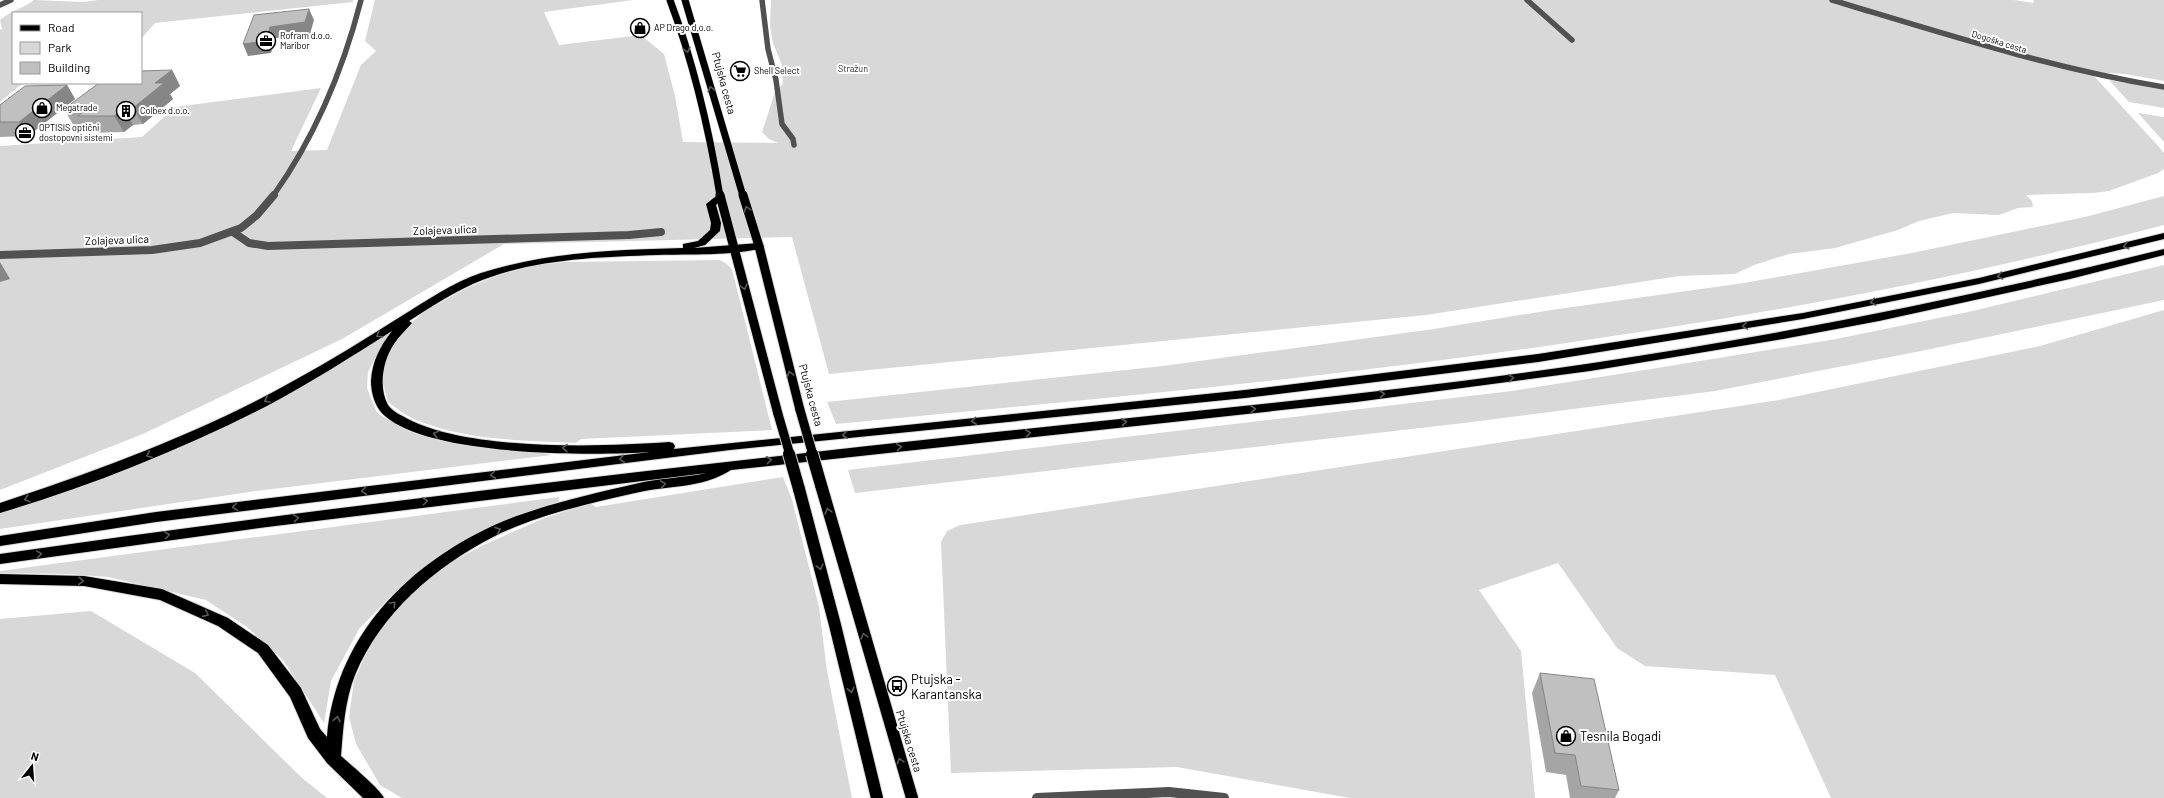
<svg xmlns="http://www.w3.org/2000/svg" width="2164" height="798" font-family="Barlow,sans-serif">
  <style>
    .green { fill: #d8d8d8 }
    .lines { fill: none; stroke-linecap: round; stroke-linejoin: round }
    .primary-far2-casing { stroke: #dbdbdb; stroke-width: 8 }
    .primary-far1-casing { stroke: #dbdbdb; stroke-width: 11 }
    .primary-casing { stroke: #dbdbdb; stroke-width: 14 }
    .motorway-casing { stroke: #dbdbdb; stroke-width: 2 }
    .minor-far1 { stroke: #515151; stroke-width: 5.5 }
    .minor { stroke: #515151; stroke-width: 8 }
    .tertiary { stroke: #515151; stroke-width: 10 }
    .primary-far2 { stroke: #000; stroke-width: 7 }
    .primary-far1 { stroke: #000; stroke-width: 9 }
    .primary { stroke: #000; stroke-width: 12 }
    .motorway { fill: #000; fill-rule: evenodd }
    .primary-bridge-far1-casing { stroke: #dbdbdb; stroke-width: 11; stroke-linecap: butt }
    .primary-bridge-casing { stroke: #dbdbdb; stroke-width: 14; stroke-linecap: butt }
    .primary-bridge-far1 { stroke: #000; stroke-width: 9 }
    .primary-bridge { stroke: #000; stroke-width: 12 }
    .wall { fill: #a5a5a5 }
    .shaded-wall { fill: #868686 }
    .building { fill: #c0c0c0; stroke: #868686 }
    .oneway { stroke: #595959 }
    .labels { text-anchor: middle; stroke-width: 4; stroke-linejoin: round; paint-order: stroke }
    .far-poi-label { font-size: 9px; fill: #000; stroke: #fff; text-anchor: start }
    .far-street-label { font-size: 9px; fill: #000; stroke: #fff }
    .far-park-label { font-size: 9px; fill: #2f2f2f; stroke: #fff }
    .street-label { font-size: 11px; fill: #000; stroke: #fff }
    .near-poi-label { font-size: 13px; fill: #000; stroke: #fff; text-anchor: start }
  </style>
  <rect width="100%" height="100%" fill="#fff"/>
  <g class="green">
    <path d="M 34,0 L 83,2 L 98,0 L 353,0 L 353,2 L 155,23 L 141,39 L 141,13 L 13,13 L 13,83 L 23,83 L 0,102 L 0,30 L 2,29 L 0,20 C 10,11 24,8 34,0 Z"/>
    <path d="M 375,0 L 633,0 L 544,12 L 559,45 L 641,35 L 664,54 L 675,96 L 683,142 L 778,143 L 769,139 L 762,132 L 775,92 L 783,84 L 782,65 L 773,43 L 770,26 L 771,0 L 2014,0 L 2033,3 L 2034,0 L 2164,0 L 2164,81 C 2149,79 2106,68 2094,76 L 2159,147 L 2164,153 L 2164,169 L 2158,173 L 2109,191 L 2093,193 L 2026,195 L 2032,201 L 2033,207 L 2018,208 L 1999,215 L 1953,213 L 1919,221 L 1898,230 L 1835,248 L 1789,254 L 1754,265 L 1735,274 L 1679,276 L 1426,315 L 829,374 L 792,237 L 504,244 L 342,339 L 143,434 L 0,490 L 0,146 L 142,137 L 175,107 L 321,88 L 291,151 L 327,150 L 361,65 L 376,51 L 365,41 Z"/>
    <polygon points="2109,80 2164,89 2164,108 2129,102"/>
    <polygon points="2138,113 2164,117 2164,142"/>
    <path d="M 2164,196 L 2164,225 C 1888,298 1604,342 1320,375 C 1159,394 998,408 836,424 L 827,402 L 1163,366 L 1434,329 L 1551,310 L 1744,283 L 1912,253 L 2085,217 Z"/>
    <path d="M 720,260 L 727,264 L 732,269 L 772,430 L 581,439 L 576,443 C 522,440 465,441 414,419 C 405,415 396,408 388,402 L 382,379 L 385,357 L 406,327 L 427,310 L 467,288 L 499,275 L 536,265 L 564,262 Z"/>
    <polygon points="2164,265 2164,300 1921,351 1715,391 1464,423 855,493 848,470 1512,391 1657,368 1836,339 1968,312"/>
    <polygon points="2164,310 2164,798 1831,798 1775,675 1645,666 1617,648 1558,563 1479,590 1521,651 1535,798 1350,798 1177,767 951,773 941,542 947,531 960,525 1779,400 2040,346"/>
    <polygon points="394,330 380,350 368,372 367,388 377,413 408,431 444,442 530,450 552,455 256,491 0,529 0,513 93,481 356,354"/>
    <polygon points="783,477 792,500 819,607 827,671 852,798 402,798 380,785 356,744 349,717 354,681 372,641 408,597 445,566 481,546 542,519 590,503 596,507"/>
    <polygon points="559,497 559,502 483,531 441,555 394,593 359,629 331,681 324,723 283,660 247,627 206,600 108,577 67,574 0,573 0,571"/>
    <polygon points="91,611 195,673 302,778 327,798 0,798 0,619"/>
  </g>
  <g class="lines">
    <defs>
      <g id="primary-far2">
        <path d="M 670,0 C 694,64 709,129 720,196"/>
        <polyline points="685,0 743,196"/>
      </g>
      <g id="primary-far1">
        <polyline points="720,195 778,414"/>
        <polyline points="743,195 759,246 800,410"/>
      </g>
      <g id="primary">
        <polyline points="821,485 912,798"/>
        <polyline points="799,489 835,625 877,798"/>
      </g>
      <g id="motorway">
        <path d="M 720,193 L 725,196 L 716,205 L 721,223 L 720,231 L 705,245 L 694,248 L 759,243 L 764,246 L 763,248 C 731,256 690,254 657,255 C 596,257 532,259 475,283 C 452,293 431,307 409,321 L 412,323 C 406,330 399,336 394,344 C 383,360 378,387 388,405 C 393,412 401,415 408,419 C 470,451 599,447 669,442 L 673,443 L 675,446 L 674,449 L 1245,390 L 1538,354 L 1803,313 L 1979,278 L 2164,233 L 2164,239 L 1979,284 L 1803,319 L 1538,362 L 1245,398 L 730,450 L 156,522 L 0,546 L 0,536 L 156,512 L 650,452 C 591,456 430,456 385,416 C 375,408 371,393 371,381 C 372,362 380,346 392,331 C 351,357 310,383 267,406 C 183,449 91,486 0,513 L 0,503 C 101,469 201,433 295,380 C 330,361 365,339 400,317 C 426,301 452,283 481,273 C 547,252 615,250 683,248 L 683,244 L 698,241 L 710,230 L 711,223 L 706,204 Z"/>
        <path d="M 2164,249 L 2164,255 L 2070,279 L 1879,321 L 1783,339 L 1590,371 L 1356,402 L 731,470 C 702,489 667,485 635,493 C 590,503 534,516 493,537 C 435,567 381,613 355,675 C 345,700 343,729 341,756 C 350,764 381,790 384,798 L 363,798 L 327,763 L 308,738 L 290,697 L 258,653 L 218,626 L 160,600 L 84,586 L 0,584 L 0,574 L 84,576 L 162,589 L 228,618 L 268,645 L 301,688 L 320,729 L 327,737 C 335,642 401,571 484,530 C 528,508 587,495 635,484 C 658,478 683,478 707,473 L 267,527 L 0,564 L 0,554 C 319,508 639,471 960,436 C 1171,413 1383,394 1593,363 C 1786,334 1975,296 2164,249 Z"/>
      </g>
    </defs>
    <use href="#primary-far2" class="primary-far2-casing"/>
    <use href="#primary-far1" class="primary-far1-casing"/>
    <use href="#primary" class="primary-casing"/>
    <use href="#motorway" class="motorway-casing"/>
    <g class="minor-far1">
      <polyline points="762,0 768,49 776,80 782,124 793,139 794,145"/>
      <polyline points="1527,0 1572,40"/>
      <path d="M 1832,0 C 1942,33 2050,68 2164,87"/>
      <polyline points="0,5 11,0"/>
      <path d="M 273,196 C 315,137 343,70 361,0"/>
    </g>
    <g class="minor">
      <polyline points="233,232 249,243 268,246 629,235 661,232"/>
      <polyline points="0,255 152,250 200,243 241,228 257,215 274,195"/>
    </g>
    <polyline class="tertiary" points="1037,798 1169,792 1224,798"/>
    <use href="#primary-far2" class="primary-far2"/>
    <use href="#primary-far1" class="primary-far1"/>
    <use href="#primary" class="primary"/>
    <use href="#motorway" class="motorway"/>
    <defs>
      <g id="primary-bridge-far1">
        <polyline points="800,410 813,455"/>
        <polyline points="778,414 790,455"/>
      </g>
      <g id="primary-bridge">
        <polyline points="789,454 799,489"/>
        <polyline points="812,454 821,485"/>
      </g>
    </defs>
    <use href="#primary-bridge-far1" class="primary-bridge-far1-casing"/>
    <use href="#primary-bridge" class="primary-bridge-casing"/>
    <use href="#primary-bridge-far1" class="primary-bridge-far1"/>
    <use href="#primary-bridge" class="primary-bridge"/>
  </g>
  <g class="wall">
    <polygon points="172,70 180,86 170,94 173,99 143,124 133,125 124,132 87,133 83,126 74,126 64,109"/>
    <polygon points="67,85 75,99 28,136 0,137 0,105"/>
    <polygon points="1540,673 1619,790 1615,798 1570,798 1566,775 1546,772 1532,693"/>
  </g>
  <g class="shaded-wall">
    <polygon points="309,9 314,20 310,34 276,38 271,53 248,56 243,44 270,27"/>
    <polygon points="172,70 180,86 170,94 173,99 143,124 133,108 155,83"/>
    <polygon points="67,85 75,99 28,136 19,122"/>
    <polygon points="124,108 133,125 124,132 114,116"/>
    <polygon points="0,262 10,279 0,282"/>
  </g>
  <g class="building">
    <polygon points="309,9 305,22 270,27 266,41 243,44 254,15"/>
    <polygon points="172,70 155,83 164,83 133,108 124,108 114,116 78,116 87,109 64,109 99,83 141,83 141,71"/>
    <polygon points="67,85 19,122 0,122 0,105 25,86"/>
    <polygon points="1540,673 1594,679 1619,790 1581,786 1575,755 1555,753"/>
  </g>
  <defs><path id="oneway-chevron" d="M-2-3.5L2.5 0L-2 3.5" fill="none" stroke-width="1.6" stroke-linecap="round" stroke-linejoin="round"/></defs>
  <g class="oneway">
    <use href="#oneway-chevron" transform="translate(687 50) rotate(75)"/>
    <use href="#oneway-chevron" transform="translate(711 89) rotate(-105)"/>
    <use href="#oneway-chevron" transform="translate(747 209) rotate(-108)"/>
    <use href="#oneway-chevron" transform="translate(2126 246) rotate(165)"/>
    <use href="#oneway-chevron" transform="translate(2000 276) rotate(167)"/>
    <use href="#oneway-chevron" transform="translate(744 287) rotate(75)"/>
    <use href="#oneway-chevron" transform="translate(1873 302) rotate(169)"/>
    <use href="#oneway-chevron" transform="translate(1745 326) rotate(171)"/>
    <use href="#oneway-chevron" transform="translate(379 335) rotate(148)"/>
    <use href="#oneway-chevron" transform="translate(790 374) rotate(-105)"/>
    <use href="#oneway-chevron" transform="translate(1511 378) rotate(-8)"/>
    <use href="#oneway-chevron" transform="translate(1382 394) rotate(-6)"/>
    <use href="#oneway-chevron" transform="translate(267 400) rotate(153)"/>
    <use href="#oneway-chevron" transform="translate(1253 409) rotate(-6)"/>
    <use href="#oneway-chevron" transform="translate(974 421) rotate(174)"/>
    <use href="#oneway-chevron" transform="translate(1124 422) rotate(-6)"/>
    <use href="#oneway-chevron" transform="translate(1028 433) rotate(-6)"/>
    <use href="#oneway-chevron" transform="translate(436 434) rotate(-165)"/>
    <use href="#oneway-chevron" transform="translate(845 435) rotate(174)"/>
    <use href="#oneway-chevron" transform="translate(899 447) rotate(-6)"/>
    <use href="#oneway-chevron" transform="translate(565 448) rotate(-179)"/>
    <use href="#oneway-chevron" transform="translate(149 455) rotate(158)"/>
    <use href="#oneway-chevron" transform="translate(622 459) rotate(173)"/>
    <use href="#oneway-chevron" transform="translate(769 460) rotate(-6)"/>
    <use href="#oneway-chevron" transform="translate(493 475) rotate(173)"/>
    <use href="#oneway-chevron" transform="translate(663 484) rotate(-9)"/>
    <use href="#oneway-chevron" transform="translate(364 491) rotate(173)"/>
    <use href="#oneway-chevron" transform="translate(27 499) rotate(162)"/>
    <use href="#oneway-chevron" transform="translate(425 501) rotate(-7)"/>
    <use href="#oneway-chevron" transform="translate(235 507) rotate(173)"/>
    <use href="#oneway-chevron" transform="translate(828 511) rotate(-106)"/>
    <use href="#oneway-chevron" transform="translate(296 518) rotate(-7)"/>
    <use href="#oneway-chevron" transform="translate(498 530) rotate(-23)"/>
    <use href="#oneway-chevron" transform="translate(167 535) rotate(-7)"/>
    <use href="#oneway-chevron" transform="translate(39 554) rotate(-9)"/>
    <use href="#oneway-chevron" transform="translate(820 567) rotate(75)"/>
    <use href="#oneway-chevron" transform="translate(81 581) rotate(4)"/>
    <use href="#oneway-chevron" transform="translate(393 604) rotate(-47)"/>
    <use href="#oneway-chevron" transform="translate(206 614) rotate(24)"/>
    <use href="#oneway-chevron" transform="translate(864 636) rotate(-106)"/>
    <use href="#oneway-chevron" transform="translate(851 690) rotate(77)"/>
    <use href="#oneway-chevron" transform="translate(337 719) rotate(-80)"/>
    <use href="#oneway-chevron" transform="translate(900 761) rotate(-107)"/>
  </g>
  <defs>
    <symbol id="shop-ring" viewBox="-11 -11 22 22"><circle r="9.5" fill="#fff" stroke="#000" stroke-width="1.5"/><path d="M-5-2.5h2.3a2.7 3.5 0 0 1 5.4 0H5L5.5 6h-11ZM-1.5-2.5h3a1.5 2.3 0 0 0-3 0Z" fill="#000"/></symbol>
    <symbol id="office-ring" viewBox="-11 -11 22 22"><circle r="9.5" fill="#fff" stroke="#000" stroke-width="1.5"/><path d="M-6-3h4V-5.5h4V-3h4V5H-6ZM-1-4.5V-3h2v-1.5ZM-6 0V1H6V0Z" fill="#000"/></symbol>
    <symbol id="supermarket-ring" viewBox="-11 -11 22 22"><circle r="9.5" fill="#fff" stroke="#000" stroke-width="1.5"/><path d="M-6-5.5h2.5l.6 2H6L4.5 2H-2.5L-4.4-4H-6ZM-1.5 3.2a1.3 1.3 0 1 0 .1 0ZM3 3.2a1.3 1.3 0 1 0 .1 0Z" fill="#000"/></symbol>
    <symbol id="building-ring" viewBox="-11 -11 22 22"><circle r="9.5" fill="#fff" stroke="#000" stroke-width="1.5"/><path d="M-4-6H4V6H1V3H-1V6H-4ZM-2.5-4.3h1.7v1.8h-1.7ZM.8-4.3h1.7v1.8H.8ZM-2.5-1h1.7V.8h-1.7ZM.8-1h1.7V.8H.8Z" fill="#000"/></symbol>
    <symbol id="bus-ring" viewBox="-11 -11 22 22"><circle r="9.5" fill="#fff" stroke="#000" stroke-width="1.5"/><path d="M-5-6H5V4H4V6H2V4H-2V6H-4V4H-5ZM-3.5-4V0h7V-4ZM-3.5 1.2v1.5H-2V1.2ZM2 1.2v1.5H3.5V1.2Z" fill="#000"/></symbol>
  </defs>
  <g fill-rule="evenodd">
    <use href="#shop-ring" x="629" y="17" width="22" height="22"/>
    <use href="#office-ring" x="255" y="30" width="22" height="22"/>
    <use href="#supermarket-ring" x="729" y="60" width="22" height="22"/>
    <use href="#shop-ring" x="31" y="97" width="22" height="22"/>
    <use href="#building-ring" x="115" y="100" width="22" height="22"/>
    <use href="#office-ring" x="14" y="122" width="22" height="22"/>
    <use href="#bus-ring" x="886" y="675" width="22" height="22"/>
    <use href="#shop-ring" x="1555" y="725" width="22" height="22"/>
  </g>
  <g class="labels">
    <g class="far-poi-label">
      <text x="654" y="31">AP Drago d.o.o.</text>
      <text x="280" y="39">Rofram d.o.o.<tspan x="280" dy="10">Maribor</tspan></text>
      <text x="754" y="74">Shell Select</text>
      <text x="56" y="111">Megatrade</text>
      <text x="140" y="114">Colbex d.o.o.</text>
      <text x="39" y="131">OPTISIS optični<tspan x="39" dy="10">dostopovni sistemi</tspan></text>
    </g>
    <g class="far-street-label">
      <text transform="translate(1999 42) rotate(17)" y="3">Dogoška cesta</text>
    </g>
    <g class="far-park-label">
      <text x="853" y="72">Stražun</text>
    </g>
    <g class="street-label">
      <text transform="translate(724 83) rotate(75)" y="4">Ptujska cesta</text>
      <text transform="translate(445 230) rotate(-2)" y="4">Zolajeva ulica</text>
      <text transform="translate(117 240) rotate(-2)" y="4">Zolajeva ulica</text>
      <text transform="translate(811 395) rotate(75)" y="4">Ptujska cesta</text>
      <text transform="translate(909 741) rotate(73)" y="4">Ptujska cesta</text>
    </g>
    <g class="near-poi-label">
      <text x="911" y="684">Ptujska -<tspan x="911" dy="15">Karantanska</tspan></text>
      <text x="1580" y="741">Tesnila Bogadi</text>
    </g>
  </g>
  <rect x="12" y="12" width="130" height="72" fill="#ffffff" stroke="#999999"/>
  <rect x="20" y="25" width="20" height="6" fill="#000000" stroke="#999999"/>
  <text x="48" y="32" font-size="12" fill="#000000">Road</text>
  <rect x="20" y="42" width="20" height="12" fill="#d8d8d8" stroke="#999999"/>
  <text x="48" y="52" font-size="12" fill="#000000">Park</text>
  <rect x="20" y="62" width="20" height="12" fill="#c0c0c0" stroke="#999999"/>
  <text x="48" y="72" font-size="12" fill="#000000">Building</text>
  <g transform="translate(32 766) rotate(17)" stroke="#ffffff" stroke-width="3" paint-order="stroke">
  <path d="M0-3L7 15L0 10L-7 15Z" fill="#000000"/>
  <text y="-6" font-size="11" font-weight="bold" text-anchor="middle" fill="#000000">N</text>
  </g>
</svg>
